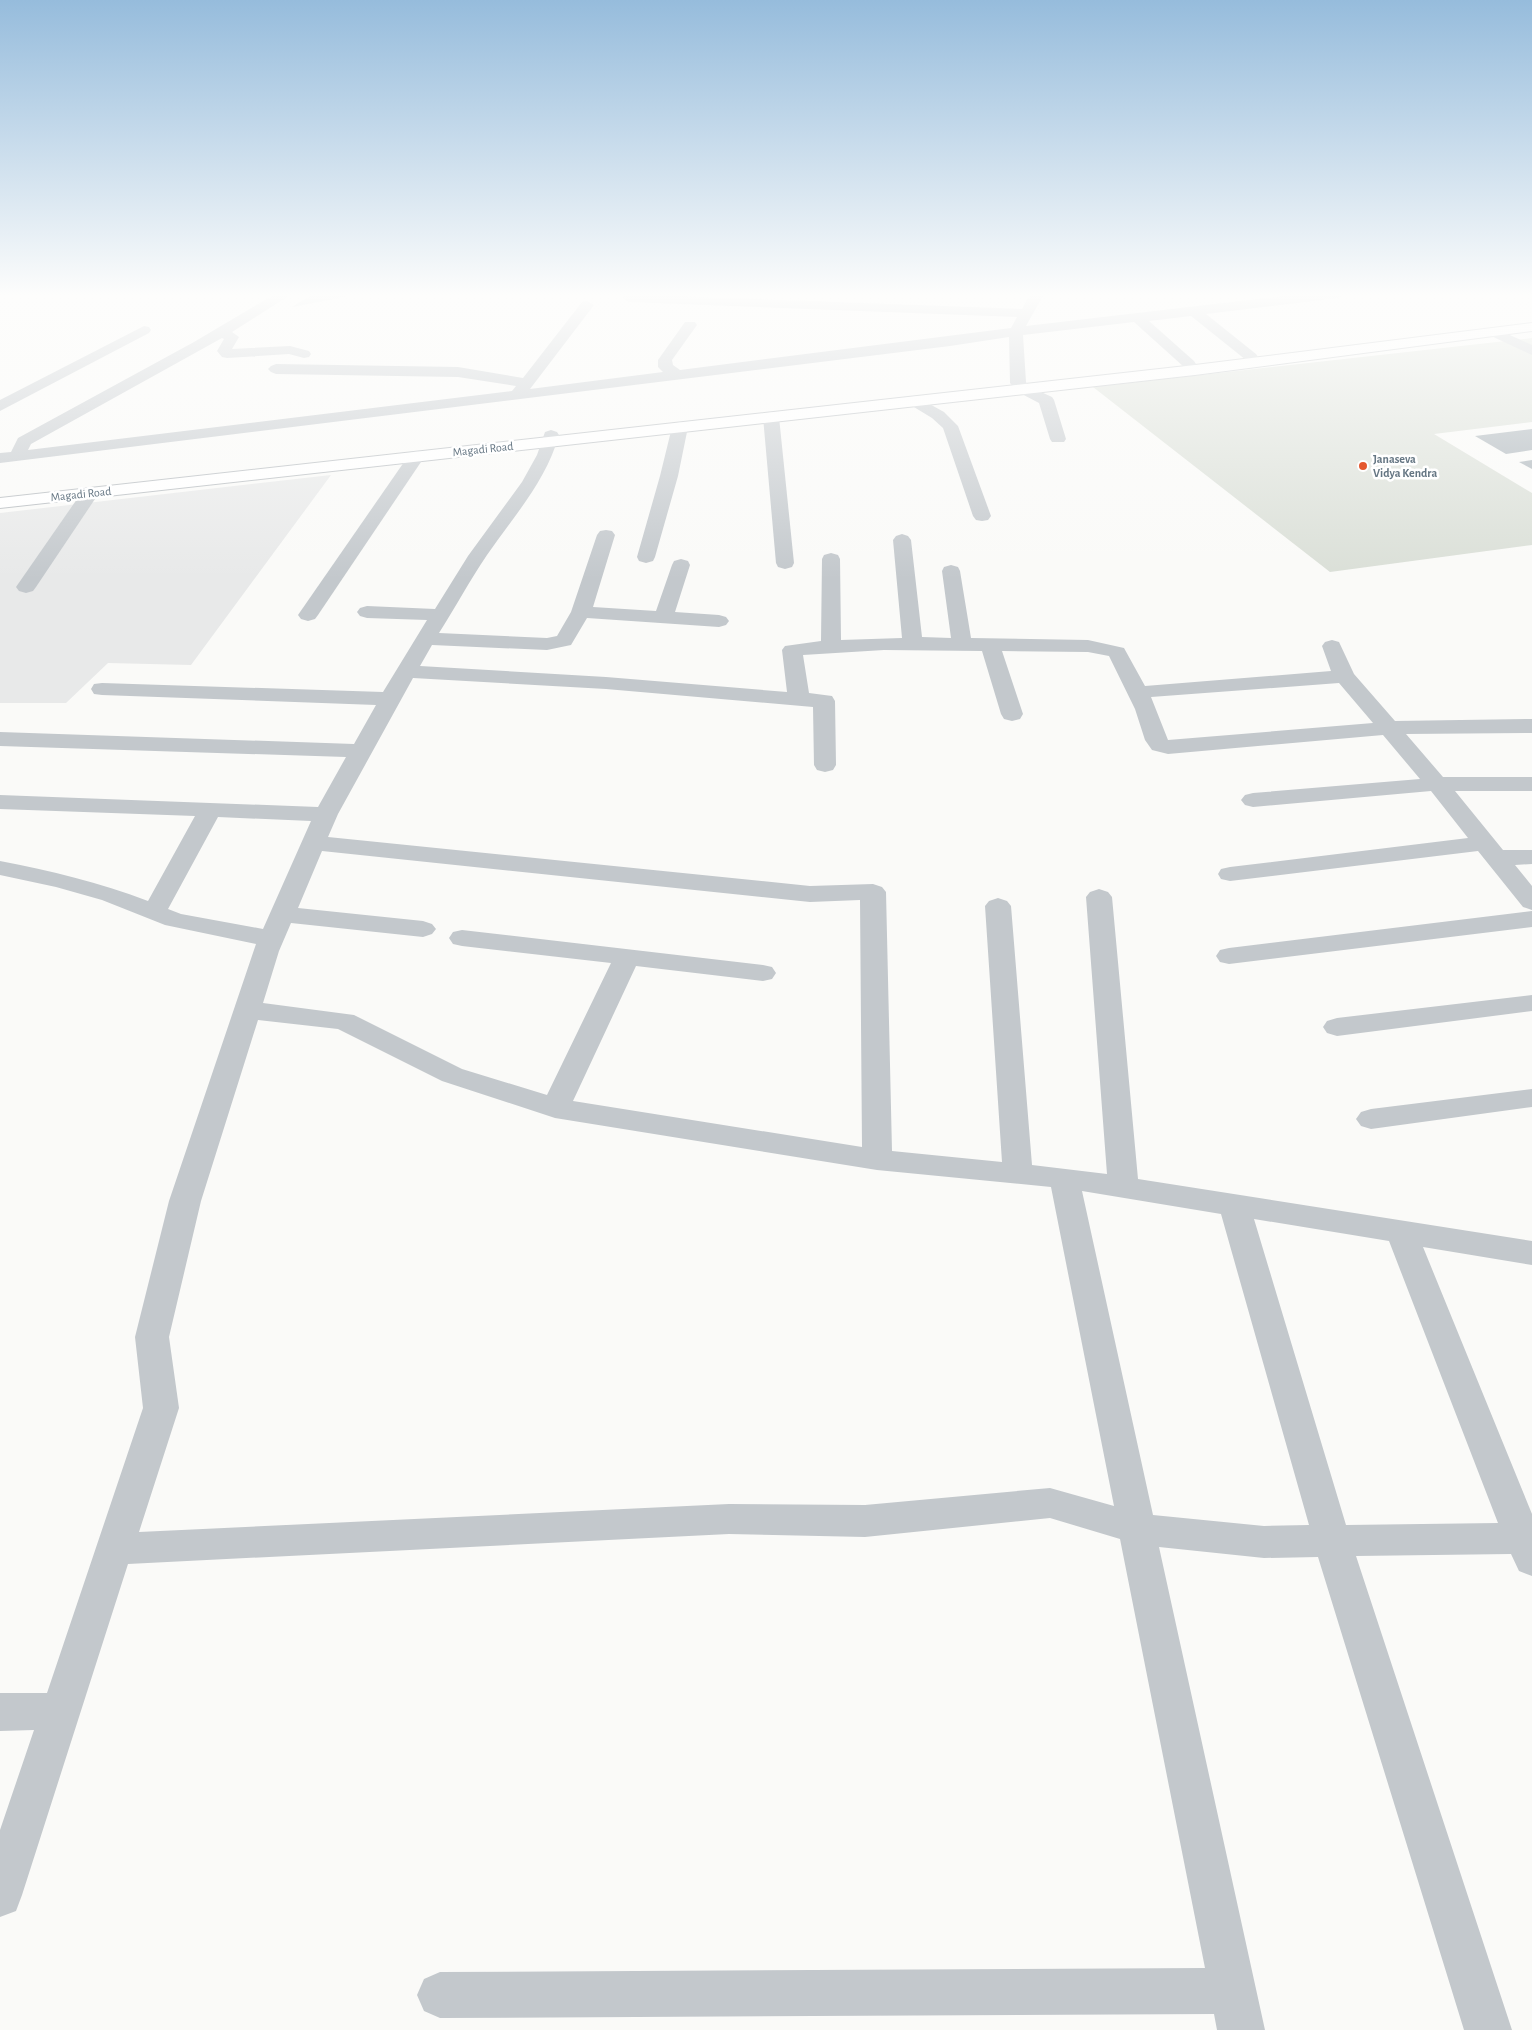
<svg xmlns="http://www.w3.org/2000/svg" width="1532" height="2030" font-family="'Alegreya Sans',sans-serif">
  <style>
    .built { fill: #e8e9e9 }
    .green { fill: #dadfd7 }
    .water { fill: #bbc7cb }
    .building { fill: #aab3b9 }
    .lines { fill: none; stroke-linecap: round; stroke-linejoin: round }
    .major-casing { stroke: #b5babe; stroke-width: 2 }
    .minor { fill: #c3c8cc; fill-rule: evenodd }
    .major { fill: #fff; fill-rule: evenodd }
    .poi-dot { fill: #e4572e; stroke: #fff; stroke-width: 2 }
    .labels { text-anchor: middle; stroke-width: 5; stroke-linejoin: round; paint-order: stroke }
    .far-street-label { font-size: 12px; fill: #657683; stroke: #fff }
    .far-poi-label { font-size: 12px; font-weight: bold; fill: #657683; stroke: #fff; text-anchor: start }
  </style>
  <rect width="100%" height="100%" fill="#fafaf8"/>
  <polygon class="built" points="331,475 191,665 108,663 66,703 0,703 0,513"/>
  <polygon class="green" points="1532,338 1532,422 1434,434 1532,493 1532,545 1330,572 1093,387"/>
  <polygon class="water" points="313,294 360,294 292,307"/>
  <g class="building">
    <polygon points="1532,429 1532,450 1506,454 1475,436"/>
    <polygon points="1532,460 1532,469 1519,462"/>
  </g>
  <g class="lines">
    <defs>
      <polygon id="major" points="1532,323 1532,331 1195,375 0,508 0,498 1195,365"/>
    </defs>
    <use href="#major" class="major-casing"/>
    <g class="minor">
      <polygon points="275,294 292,294 232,332 239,337 232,349 290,346 309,351 311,354 309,357 304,358 289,354 227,358 222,357 217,351 224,339 222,338 31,444 28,450 512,391 516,386 458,377 276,374 271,372 268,369 271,366 276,364 458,367 523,378 582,302 587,301 594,305 530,389 663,372 658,367 658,360 685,322 695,322 697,325 672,360 673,365 680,370 1011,328 1017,317 629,302 622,298 627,294 1022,309 1030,294 1044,294 1026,326 1300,294 1345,294 1338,298 1206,314 1256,354 1258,357 1256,360 1246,360 1191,316 1149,321 1194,361 1196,364 1194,367 1184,367 1134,322 1023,335 1026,382 1028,386 1052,397 1054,400 1066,439 1064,442 1052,442 1050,439 1039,403 1018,392 1010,383 1009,337 950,346 0,463 0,453 11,452 18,438 194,342"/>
      <polygon points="144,326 149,327 151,330 149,333 0,411 0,400"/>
      <polygon points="1494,328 1532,345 1532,355 1489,335 1487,332 1489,329"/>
      <polygon points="915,396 944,412 958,426 991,516 988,520 982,521 976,520 973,516 943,428 932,418 909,404 907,401 909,398"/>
      <polygon points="771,412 777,414 779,417 794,563 792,567 785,569 778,567 776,563 763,417 765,414"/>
      <polygon points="680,422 686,424 688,427 678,476 655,557 653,561 646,563 639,561 637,557 660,476 672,427 674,424"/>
      <path d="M 551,430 L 557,432 L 559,435 C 546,481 514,516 487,555 C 470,580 455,608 439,633 L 547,638 L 557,636 L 571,612 L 597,535 L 600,531 L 606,530 L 612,531 L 615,535 L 593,607 L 656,611 L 672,565 L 674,561 L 681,559 L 688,561 L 690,565 L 675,612 L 719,615 L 726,617 L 729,621 L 726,625 L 719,627 L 587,618 L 571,645 L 547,650 L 432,645 L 420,666 L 606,677 L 787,692 L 782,650 L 785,646 L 821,641 L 822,559 L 824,555 L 831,553 L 838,555 L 840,559 L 841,640 L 902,638 L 893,540 L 896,536 L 902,534 L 908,536 L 911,540 L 922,637 L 951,638 L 942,571 L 944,567 L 951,565 L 958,567 L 960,571 L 971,638 L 1088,640 L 1124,648 L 1145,686 L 1331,671 L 1322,646 L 1325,642 L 1332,640 L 1339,642 L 1354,674 L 1395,721 L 1532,719 L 1532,733 L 1406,734 L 1443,777 L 1532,777 L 1532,791 L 1455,791 L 1503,850 L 1532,850 L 1532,864 L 1515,865 L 1532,886 L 1532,910 L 1523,907 L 1478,851 L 1230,881 L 1221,879 L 1218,874 L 1221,869 L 1230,867 L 1468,838 L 1431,791 L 1253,807 L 1245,805 L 1241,800 L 1245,795 L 1253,793 L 1420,779 L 1383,735 L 1168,754 L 1152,750 L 1145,740 L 1135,709 L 1109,656 L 1088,652 L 1002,651 L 1023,714 L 1020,719 L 1012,721 L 1004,719 L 1001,714 L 982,651 L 884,650 L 803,655 L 809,693 L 832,696 L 835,701 L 836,765 L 833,770 L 825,772 L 817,770 L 814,765 L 813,707 L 606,689 L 413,678 L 338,814 L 328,837 L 810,886 L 873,884 L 882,887 L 886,892 L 892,1151 L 1002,1162 L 985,906 L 989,901 L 998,898 L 1007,901 L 1011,906 L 1032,1165 L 1107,1174 L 1086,897 L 1090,892 L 1099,889 L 1108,892 L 1112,897 L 1138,1179 L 1532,1241 L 1532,1265 L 1423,1247 L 1532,1514 L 1532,1576 L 1519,1571 L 1511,1554 L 1356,1556 L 1512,2030 L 1464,2030 L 1318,1557 L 1264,1558 L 1159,1547 L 1265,2030 L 1217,2030 L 1214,2014 L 440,2018 L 424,2011 L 417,1995 L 424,1979 L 440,1972 L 1205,1968 L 1120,1539 L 1050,1518 L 865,1537 L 729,1534 L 128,1564 L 22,1895 L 16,1911 L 0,1917 L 0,1830 L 34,1730 L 0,1731 L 0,1693 L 47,1693 L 143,1408 L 135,1337 L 169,1201 L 256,944 L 165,925 L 102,900 L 56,887 L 0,875 L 0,861 C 51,871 99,882 148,901 L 195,816 L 0,809 L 0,795 L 318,807 L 346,757 L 0,746 L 0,732 L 354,744 L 376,705 L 102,695 L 94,694 L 91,689 L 94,684 L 102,683 L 383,692 L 427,620 L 367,618 L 360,616 L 357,612 L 360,608 L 367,606 L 435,609 L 468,556 L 522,482 L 537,455 L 545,432 ZM 1339,683 L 1373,723 L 1168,740 L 1151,697 ZM 218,817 L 311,821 L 263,929 L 181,914 L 168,909 ZM 322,851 L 810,902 L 860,900 L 862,1147 L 573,1101 L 636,966 L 763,981 L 772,979 L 776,973 L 772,967 L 763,965 L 462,930 L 453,932 L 449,938 L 453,944 L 462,946 L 611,963 L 547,1095 L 462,1069 L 354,1015 L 263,1003 L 279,951 L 291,923 L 423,937 L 432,934 L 436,929 L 432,924 L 423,921 L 298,908 ZM 258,1020 L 338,1029 L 442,1081 L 555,1118 L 877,1170 L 1051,1187 L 1114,1506 L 1050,1488 L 865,1505 L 729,1504 L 139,1532 L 179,1408 L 169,1337 L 201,1201 ZM 1082,1191 L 1221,1214 L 1309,1525 L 1264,1526 L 1153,1515 ZM 1254,1219 L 1389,1241 L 1498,1523 L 1346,1525 Z"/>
      <polygon points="417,451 423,452 425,456 318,615 315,619 308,621 301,619 298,615 411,452"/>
      <polygon points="90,488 96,489 99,493 36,587 33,591 26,593 19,591 16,587 84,489"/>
      <polygon points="1532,911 1532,927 1229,964 1220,962 1216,956 1220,950 1229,948"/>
      <polygon points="1532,995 1532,1011 1337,1036 1327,1033 1323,1027 1327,1021 1337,1018"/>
      <polygon points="1532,1089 1532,1107 1371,1129 1361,1126 1356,1119 1361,1112 1371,1109"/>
    </g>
    <use href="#major" class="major"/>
  </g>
  <linearGradient id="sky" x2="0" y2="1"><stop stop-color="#96bcdc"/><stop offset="0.51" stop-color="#fdfdfc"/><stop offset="1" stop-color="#fdfdfc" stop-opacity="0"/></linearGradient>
  <rect width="1532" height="579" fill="url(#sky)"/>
  <circle class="poi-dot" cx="1363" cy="466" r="5"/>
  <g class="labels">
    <g class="far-street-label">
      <text transform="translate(483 449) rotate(-6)" y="4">Magadi Road</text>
      <text transform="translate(81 494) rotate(-6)" y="4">Magadi Road</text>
    </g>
    <g class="far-poi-label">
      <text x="1373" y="463">Janaseva<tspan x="1373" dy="14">Vidya Kendra</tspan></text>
    </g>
  </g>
</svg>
